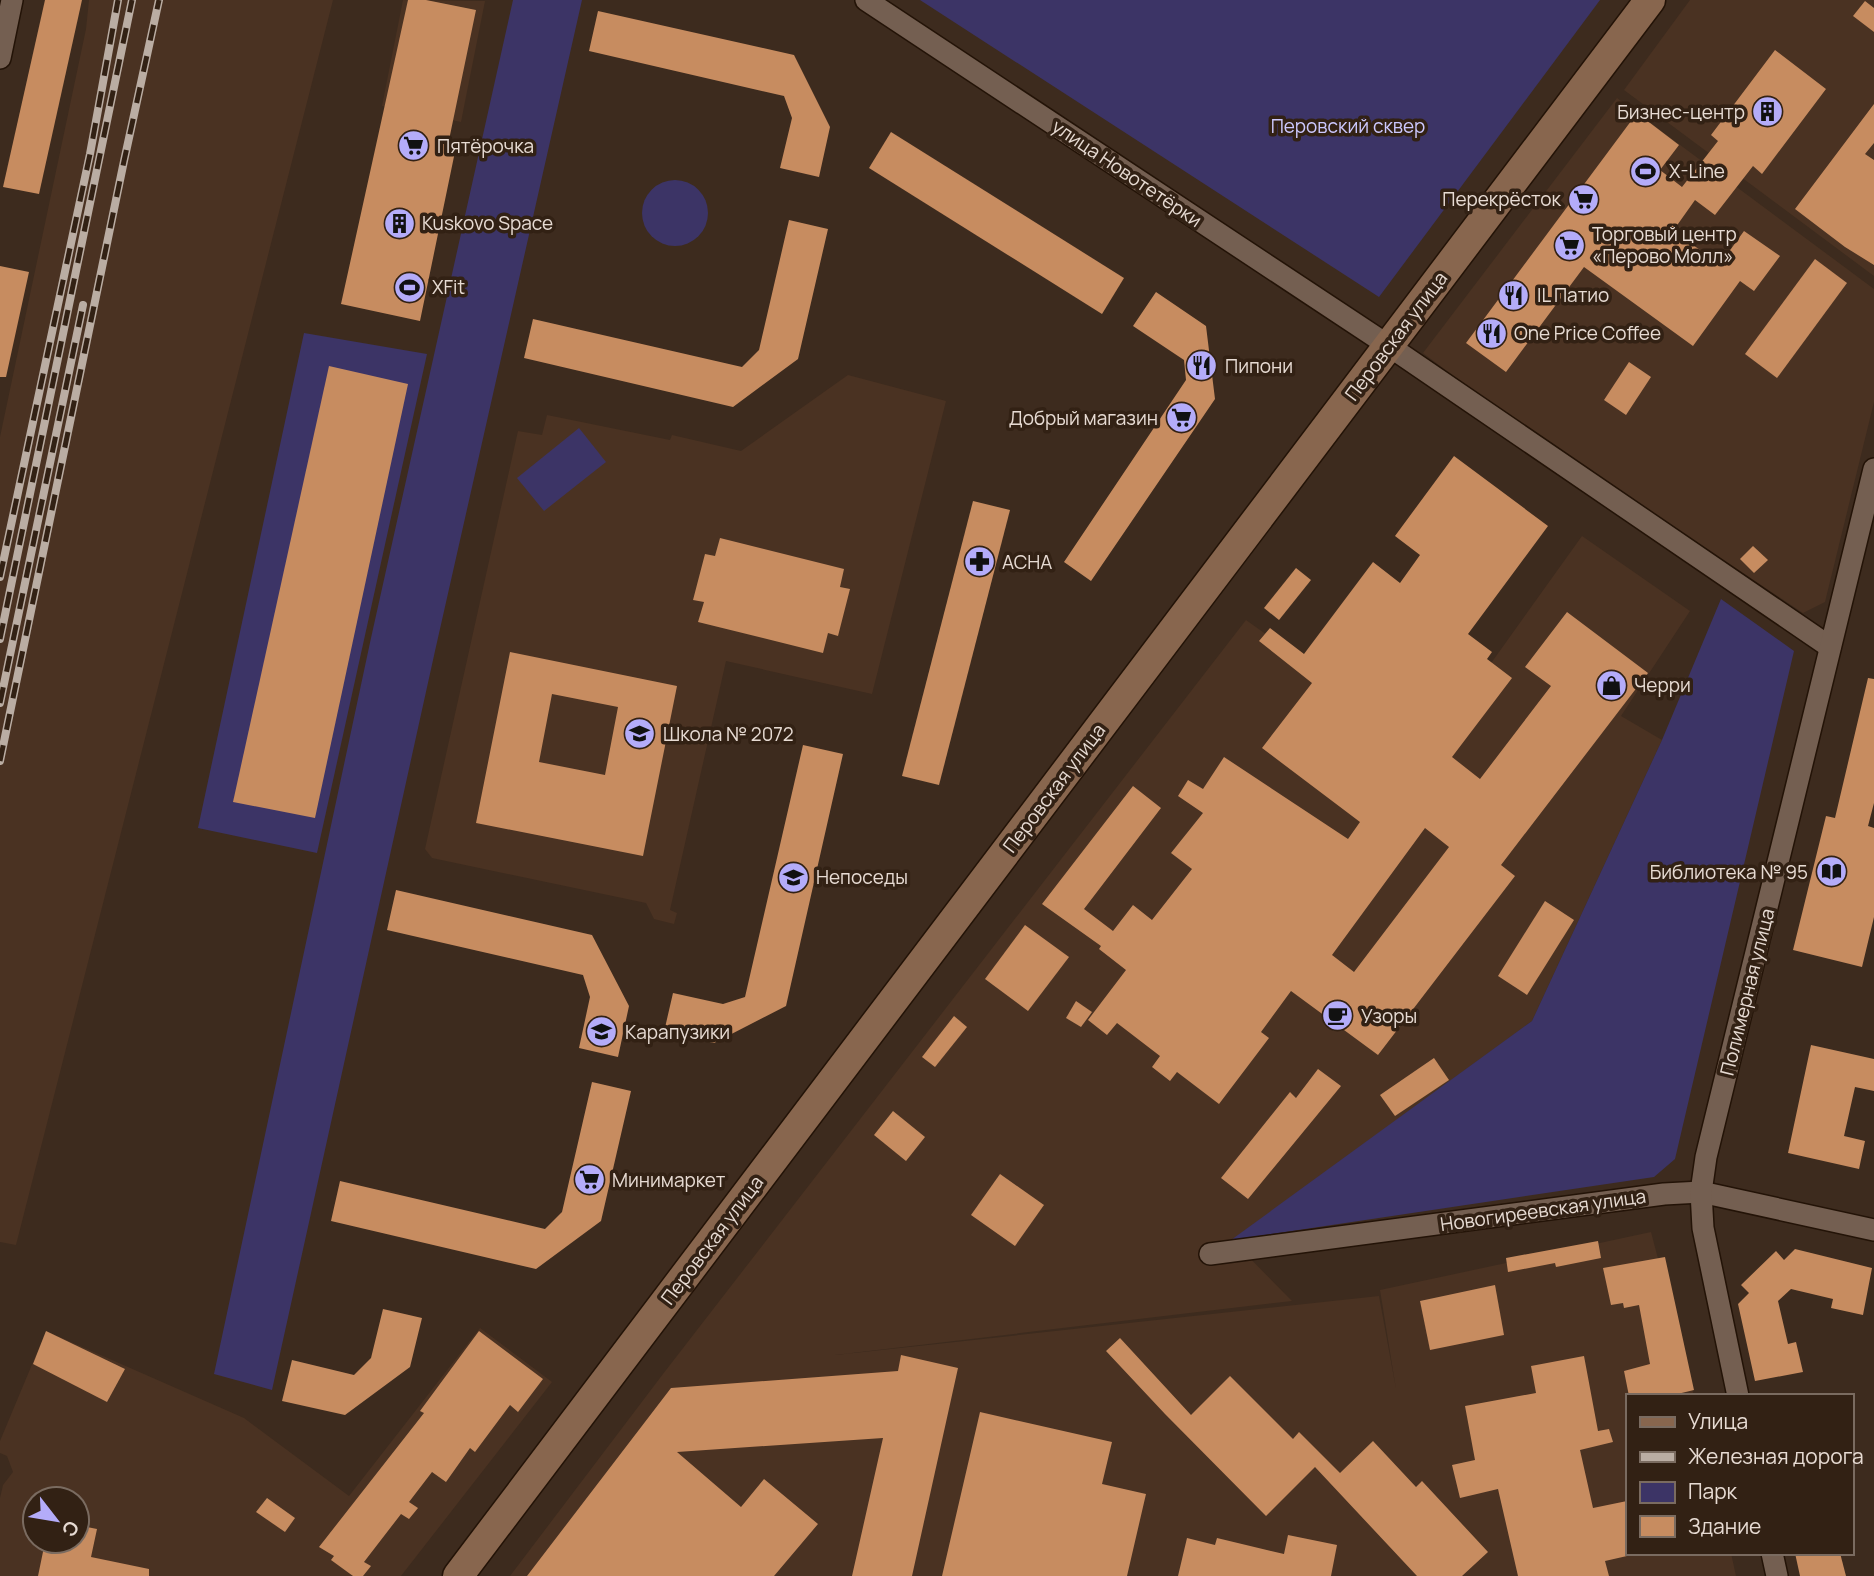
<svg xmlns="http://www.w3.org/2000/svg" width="1874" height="1576" font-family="Manrope,sans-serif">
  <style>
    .built { fill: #4a3222; fill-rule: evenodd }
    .green { fill: #3c3466 }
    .building { fill: #c78c60; fill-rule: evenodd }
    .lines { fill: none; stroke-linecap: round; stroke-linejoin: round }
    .street-casing { stroke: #231307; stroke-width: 24 }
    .secondary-casing { stroke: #231307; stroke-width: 33 }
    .street { stroke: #745f51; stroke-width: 21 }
    .secondary { stroke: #88664e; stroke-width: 30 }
    .rail-casing { stroke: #baada3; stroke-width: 8 }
    .rail { stroke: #322114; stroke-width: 5; stroke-dasharray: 16; stroke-linecap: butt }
    .labels { text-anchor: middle; stroke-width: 7; stroke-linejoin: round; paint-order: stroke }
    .poi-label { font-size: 19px; fill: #e7dbd3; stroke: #322114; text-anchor: start }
    .park-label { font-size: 19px; fill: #ccc8fe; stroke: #322114 }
    .street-label { font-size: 19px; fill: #e7dbd3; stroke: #322114 }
  </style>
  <rect width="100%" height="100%" fill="#3d2b1e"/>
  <g class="built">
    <polygon points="89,0 333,0 16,1245 0,1242 0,437 86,29"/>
    <polygon points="403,0 485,1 461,122 382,106"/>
    <polygon points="1690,0 1874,0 1874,276 1624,90"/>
    <polygon points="1617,98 1874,289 1874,402 1825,602 1803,613 1496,408 1423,353"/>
    <polygon points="848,375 946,401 872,694 726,661 670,910 677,913 674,924 654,919 646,903 432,858 425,849 518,431 542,435 547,415 670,440 672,435 741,451"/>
    <polygon points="1582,536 1690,611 1621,716 1662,740 1532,1021 1232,1240 1292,1301 835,1355 1379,1296 1396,1389 1380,1290 1651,1232 1694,1396 1627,1396 1627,1553 1731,1553 1736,1576 510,1576 663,1374 1246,620 1429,750"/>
    <path d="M 480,1328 L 552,1382 L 401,1576 L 0,1576 L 0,1498 L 3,1485 L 13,1472 L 7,1456 L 0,1453 L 0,1441 L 46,1331 L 244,1418 L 349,1496 ZM 35,1499 L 77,1499 L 77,1541 L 35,1541 Z"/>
  </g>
  <g class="green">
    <polygon points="513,0 582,0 435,651 272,1390 214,1374 371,638"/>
    <polygon points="920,0 1600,0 1379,297"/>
    <circle cx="675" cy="213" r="33"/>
    <polygon points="304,333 427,354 317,853 198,828"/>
    <polygon points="579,428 606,462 544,511 517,478"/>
    <polygon points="1721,599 1794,651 1675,1159 1654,1177 1231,1240 1532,1021 1662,740"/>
  </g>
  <g class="building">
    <polygon points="45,0 82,0 39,194 3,187"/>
    <polygon points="408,0 426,0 476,10 449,140 457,142 420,321 341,304"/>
    <polygon points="1865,1 1874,8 1874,32 1853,16"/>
    <polygon points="598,11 794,55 830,127 819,177 780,168 792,118 784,96 589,51"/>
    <polygon points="1775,50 1826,89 1762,174 1753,166 1715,215 1695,200 1673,231 1720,264 1744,231 1780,256 1754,291 1740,281 1693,346 1584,267 1506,372 1466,343 1637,113 1679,145 1660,170 1682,187 1718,141 1711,135"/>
    <polygon points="1874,104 1874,143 1865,154 1874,160 1874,265 1845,247 1795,209"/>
    <polygon points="891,132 1124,278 1102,314 869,168"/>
    <polygon points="789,220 828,229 798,359 733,407 524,358 533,319 742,367 759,350"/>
    <polygon points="1815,259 1847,283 1777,378 1745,354"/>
    <polygon points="0,266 29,272 6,377 0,377"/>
    <polygon points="1156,292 1206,326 1215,399 1091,581 1064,562 1186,380 1184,360 1133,326"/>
    <polygon points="1629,362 1651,377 1626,415 1604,400"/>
    <polygon points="329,366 408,384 315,818 233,802"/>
    <path d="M 1454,456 L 1548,526 L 1468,634 L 1492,652 L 1487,659 L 1512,678 L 1452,757 L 1480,779 L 1551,686 L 1525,667 L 1567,612 L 1648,673 L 1501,865 L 1515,876 L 1378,1055 L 1291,991 L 1261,1032 L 1269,1038 L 1219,1104 L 1177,1072 L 1170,1081 L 1152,1067 L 1160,1056 L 1117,1023 L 1107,1035 L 1088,1020 L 1126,970 L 1099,949 L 1101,946 L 1042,904 L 1133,786 L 1161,808 L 1084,909 L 1113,931 L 1133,905 L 1152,920 L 1192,869 L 1171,853 L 1203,813 L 1178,796 L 1188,780 L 1203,789 L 1224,757 L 1348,839 L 1360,822 L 1262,748 L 1312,683 L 1259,641 L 1270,628 L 1304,654 L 1373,562 L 1400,583 L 1420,555 L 1395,536 ZM 1425,828 L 1449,847 L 1354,972 L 1332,955 Z"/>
    <polygon points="973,501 1010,510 939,785 902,776"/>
    <polygon points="720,538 844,569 840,587 850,589 838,636 828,633 823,653 698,622 704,602 693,600 705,554 715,556"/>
    <polygon points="1753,546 1768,560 1754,573 1740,559"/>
    <polygon points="1296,568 1311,580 1279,620 1264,608"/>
    <path d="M 510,652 L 677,686 L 643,856 L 476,823 ZM 552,694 L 618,707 L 605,775 L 539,762 Z"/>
    <polygon points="1868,678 1874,679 1874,803 1868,826 1874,828 1874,917 1862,967 1793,950 1826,816 1835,818"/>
    <polygon points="803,745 843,754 786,1006 714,1043 664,1032 673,993 723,1004 745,997"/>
    <polygon points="396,890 592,935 629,1006 618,1057 579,1048 590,997 583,975 387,930"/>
    <polygon points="1545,901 1574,920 1527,995 1498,976"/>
    <polygon points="1025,925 1069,957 1028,1011 985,979"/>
    <polygon points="1076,1001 1092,1012 1081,1027 1066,1018"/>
    <polygon points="954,1016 967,1027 935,1067 922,1057"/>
    <polygon points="1811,1045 1874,1059 1874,1091 1855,1087 1844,1136 1865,1141 1859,1169 1788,1153"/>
    <polygon points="1434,1058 1449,1080 1395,1116 1380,1095"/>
    <polygon points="1318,1069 1341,1086 1248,1199 1221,1178 1290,1092 1296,1098"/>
    <polygon points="592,1082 631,1091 601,1221 536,1269 331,1221 340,1181 545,1229 562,1212"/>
    <polygon points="893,1111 925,1137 906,1161 874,1135"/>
    <polygon points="1000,1174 1044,1205 1015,1246 971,1215"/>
    <polygon points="1598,1241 1601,1258 1556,1267 1555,1263 1508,1272 1506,1258"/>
    <polygon points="1795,1249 1872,1268 1863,1315 1831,1308 1833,1299 1791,1289 1778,1301 1788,1344 1796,1342 1803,1372 1755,1381 1738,1304 1749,1293 1741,1285 1776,1251 1784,1260"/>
    <polygon points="1665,1257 1694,1390 1669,1396 1629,1396 1624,1371 1650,1364 1639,1305 1624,1308 1623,1303 1611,1305 1603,1268"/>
    <polygon points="1495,1285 1504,1335 1430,1350 1420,1301"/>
    <polygon points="383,1309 422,1318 410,1367 345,1415 282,1401 292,1360 354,1375 371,1358"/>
    <polygon points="46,1331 125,1369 107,1402 33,1364"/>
    <polygon points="479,1331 543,1379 518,1412 510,1405 475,1452 470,1448 446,1482 432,1472 409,1502 418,1508 409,1519 401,1514 364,1562 371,1566 363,1576 353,1576 331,1560 334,1556 319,1547 424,1413 420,1411"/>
    <polygon points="1120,1338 1191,1415 1230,1376 1293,1439 1299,1432 1340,1473 1373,1441 1416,1487 1422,1481 1488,1552 1462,1576 1417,1576 1315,1467 1266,1516 1165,1414 1106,1351"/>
    <polygon points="901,1355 958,1368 912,1576 852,1576 883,1438 677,1452 741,1507 764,1479 818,1524 774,1576 527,1576 671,1388 898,1371"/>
    <polygon points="1584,1356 1598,1431 1609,1429 1613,1442 1580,1450 1593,1508 1627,1501 1627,1556 1605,1561 1609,1576 1518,1576 1498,1489 1460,1498 1452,1465 1475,1460 1465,1406 1536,1393 1531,1366"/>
    <polygon points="980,1412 1112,1442 1102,1484 1146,1494 1127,1576 942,1576"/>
    <polygon points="267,1498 295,1518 285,1532 256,1512"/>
    <polygon points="77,1525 97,1529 91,1557 149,1569 149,1576 38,1576 44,1547 65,1552 67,1541 77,1541"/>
    <polygon points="1288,1535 1337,1545 1331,1576 1178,1576 1187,1538 1215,1545 1217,1538 1284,1554"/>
    <polygon points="1795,1553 1840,1553 1846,1576 1800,1576"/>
  </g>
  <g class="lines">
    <defs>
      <g id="street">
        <polyline points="866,0 1389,346 1830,647"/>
        <polyline points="0,58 12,0"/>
        <polyline points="1210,1254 1664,1194 1701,1192 1874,1230"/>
        <polyline points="1738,1396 1703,1228 1701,1192 1706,1157 1874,469"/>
        <polyline points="1772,1553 1777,1576"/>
      </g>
      <polyline id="secondary" points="458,1576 1650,0"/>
    </defs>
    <use href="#street" class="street-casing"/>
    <use href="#secondary" class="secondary-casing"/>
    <use href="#street" class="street"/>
    <use href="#secondary" class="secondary"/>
    <defs>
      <g id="rail">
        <polyline points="0,577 90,154 118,0"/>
        <polyline points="0,639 132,0"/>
        <polyline points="0,703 83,305"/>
        <polyline points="0,761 124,161 159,0"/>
      </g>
    </defs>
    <use href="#rail" class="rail-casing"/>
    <use href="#rail" class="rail"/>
  </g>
  <defs>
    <symbol id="building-disc" viewBox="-11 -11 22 22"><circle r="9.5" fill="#b4acf9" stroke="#322114"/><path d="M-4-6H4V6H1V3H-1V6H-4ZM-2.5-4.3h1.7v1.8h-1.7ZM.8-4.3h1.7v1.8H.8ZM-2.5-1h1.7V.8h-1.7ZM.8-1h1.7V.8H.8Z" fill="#111"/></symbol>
    <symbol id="supermarket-disc" viewBox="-11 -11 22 22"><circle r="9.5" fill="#b4acf9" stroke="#322114"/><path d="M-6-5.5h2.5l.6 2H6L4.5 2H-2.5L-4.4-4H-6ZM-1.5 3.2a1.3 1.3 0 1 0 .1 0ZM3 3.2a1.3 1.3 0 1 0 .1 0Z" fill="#111"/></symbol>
    <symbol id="stadium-disc" viewBox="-11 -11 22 22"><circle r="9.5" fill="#b4acf9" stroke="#322114"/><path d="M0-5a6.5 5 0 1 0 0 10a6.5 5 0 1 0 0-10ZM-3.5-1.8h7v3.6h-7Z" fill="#111"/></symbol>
    <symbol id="restaurant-disc" viewBox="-11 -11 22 22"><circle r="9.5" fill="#b4acf9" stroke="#322114"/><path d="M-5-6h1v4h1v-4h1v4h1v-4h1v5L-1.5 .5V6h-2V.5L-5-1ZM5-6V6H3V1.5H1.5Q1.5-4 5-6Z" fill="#111"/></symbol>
    <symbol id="pharmacy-disc" viewBox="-11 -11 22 22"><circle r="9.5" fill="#b4acf9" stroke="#322114"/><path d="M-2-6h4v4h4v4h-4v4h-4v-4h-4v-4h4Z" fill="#111"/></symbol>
    <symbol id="shop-disc" viewBox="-11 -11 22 22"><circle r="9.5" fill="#b4acf9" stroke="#322114"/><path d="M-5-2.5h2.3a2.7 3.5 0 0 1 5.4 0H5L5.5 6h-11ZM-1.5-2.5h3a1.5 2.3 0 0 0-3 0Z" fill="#111"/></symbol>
    <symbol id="school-disc" viewBox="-11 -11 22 22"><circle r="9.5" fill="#b4acf9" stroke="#322114"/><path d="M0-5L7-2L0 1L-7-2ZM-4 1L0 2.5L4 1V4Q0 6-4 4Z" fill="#111"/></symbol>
    <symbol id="library-disc" viewBox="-11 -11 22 22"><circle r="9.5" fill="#b4acf9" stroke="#322114"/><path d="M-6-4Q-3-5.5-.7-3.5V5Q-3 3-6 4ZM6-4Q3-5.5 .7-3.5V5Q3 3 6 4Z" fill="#111"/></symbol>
    <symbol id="cafe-disc" viewBox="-11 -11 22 22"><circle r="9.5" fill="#b4acf9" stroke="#322114"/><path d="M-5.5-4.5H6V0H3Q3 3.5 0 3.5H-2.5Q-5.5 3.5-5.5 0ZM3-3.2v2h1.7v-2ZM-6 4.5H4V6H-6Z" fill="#111"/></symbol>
  </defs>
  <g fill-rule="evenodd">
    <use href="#building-disc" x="1750" y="94" width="35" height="35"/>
    <use href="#supermarket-disc" x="396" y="128" width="35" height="35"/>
    <use href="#stadium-disc" x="1628" y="154" width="35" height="35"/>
    <use href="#supermarket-disc" x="1566" y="182" width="35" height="35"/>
    <use href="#building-disc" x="382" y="206" width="35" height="35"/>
    <use href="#supermarket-disc" x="1552" y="228" width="35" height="35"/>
    <use href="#stadium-disc" x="392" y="270" width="35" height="35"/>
    <use href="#restaurant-disc" x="1496" y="278" width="35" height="35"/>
    <use href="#restaurant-disc" x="1474" y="316" width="35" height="35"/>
    <use href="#restaurant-disc" x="1184" y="348" width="35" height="35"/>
    <use href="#supermarket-disc" x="1164" y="400" width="35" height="35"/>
    <use href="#pharmacy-disc" x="962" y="544" width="35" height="35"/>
    <use href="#shop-disc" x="1594" y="668" width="35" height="35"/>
    <use href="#school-disc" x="622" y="716" width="35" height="35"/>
    <use href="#library-disc" x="1814" y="854" width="35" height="35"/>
    <use href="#school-disc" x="776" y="860" width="35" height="35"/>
    <use href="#cafe-disc" x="1320" y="998" width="35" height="35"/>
    <use href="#school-disc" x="584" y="1014" width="35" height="35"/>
    <use href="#supermarket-disc" x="572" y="1162" width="35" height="35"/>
  </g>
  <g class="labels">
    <g class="poi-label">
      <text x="1745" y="119" text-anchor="end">Бизнес-центр</text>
      <text x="437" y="153">Пятёрочка</text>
      <text x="1669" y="178">X-Line</text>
      <text x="1561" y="206" text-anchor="end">Перекрёсток</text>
      <text x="422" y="230">Kuskovo Space</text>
      <text x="1592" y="241">Торговый центр<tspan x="1592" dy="22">«Перово Молл»</tspan></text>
      <text x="432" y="294">XFit</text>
      <text x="1537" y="302">IL Патио</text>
      <text x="1514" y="340">One Price Coffee</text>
      <text x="1225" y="373">Пипони</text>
      <text x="1158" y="425" text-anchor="end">Добрый магазин</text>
      <text x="1002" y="569">АСНА</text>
      <text x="1634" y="692">Черри</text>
      <text x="663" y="741">Школа № 2072</text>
      <text x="1808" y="879" text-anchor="end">Библиотека № 95</text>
      <text x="816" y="884">Непоседы</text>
      <text x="1361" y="1023">Узоры</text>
      <text x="625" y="1039">Карапузики</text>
      <text x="612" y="1187">Минимаркет</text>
    </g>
    <g class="park-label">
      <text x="1348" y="133">Перовский сквер</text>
    </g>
    <g class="street-label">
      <text transform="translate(1127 173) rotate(34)" y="7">улица Новотетёрки</text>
      <text transform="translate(1396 336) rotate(-53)" y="7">Перовская улица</text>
      <text transform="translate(1054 788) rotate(-53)" y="7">Перовская улица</text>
      <text transform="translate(1747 992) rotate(-76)" y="7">Полимерная улица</text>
      <text transform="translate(1543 1210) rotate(-8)" y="7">Новогиреевская улица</text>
      <text transform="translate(712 1240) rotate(-53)" y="7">Перовская улица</text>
    </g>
  </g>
  <rect x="1626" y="1394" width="228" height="161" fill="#322114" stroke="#7a6b60" stroke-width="2"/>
  <rect x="1640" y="1417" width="35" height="10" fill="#88664e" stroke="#7a6b60" stroke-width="2"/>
  <text x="1688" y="1429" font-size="21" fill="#e7dbd3">Улица</text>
  <rect x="1640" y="1452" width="35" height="10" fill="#baada3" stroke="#7a6b60" stroke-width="2"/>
  <text x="1688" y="1464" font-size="21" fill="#e7dbd3">Железная дорога</text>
  <rect x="1640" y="1482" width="35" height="21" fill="#3c3466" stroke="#7a6b60" stroke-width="2"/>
  <text x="1688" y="1499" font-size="21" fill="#e7dbd3">Парк</text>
  <rect x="1640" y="1516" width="35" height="21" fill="#c78c60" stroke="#7a6b60" stroke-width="2"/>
  <text x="1688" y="1534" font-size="21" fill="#e7dbd3">Здание</text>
  <g transform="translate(56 1520) rotate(121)"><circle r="33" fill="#322114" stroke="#7a6b60" stroke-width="2"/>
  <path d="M0-5L12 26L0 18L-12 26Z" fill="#b4acf9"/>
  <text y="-10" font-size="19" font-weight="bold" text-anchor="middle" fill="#e7dbd3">С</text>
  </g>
</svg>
